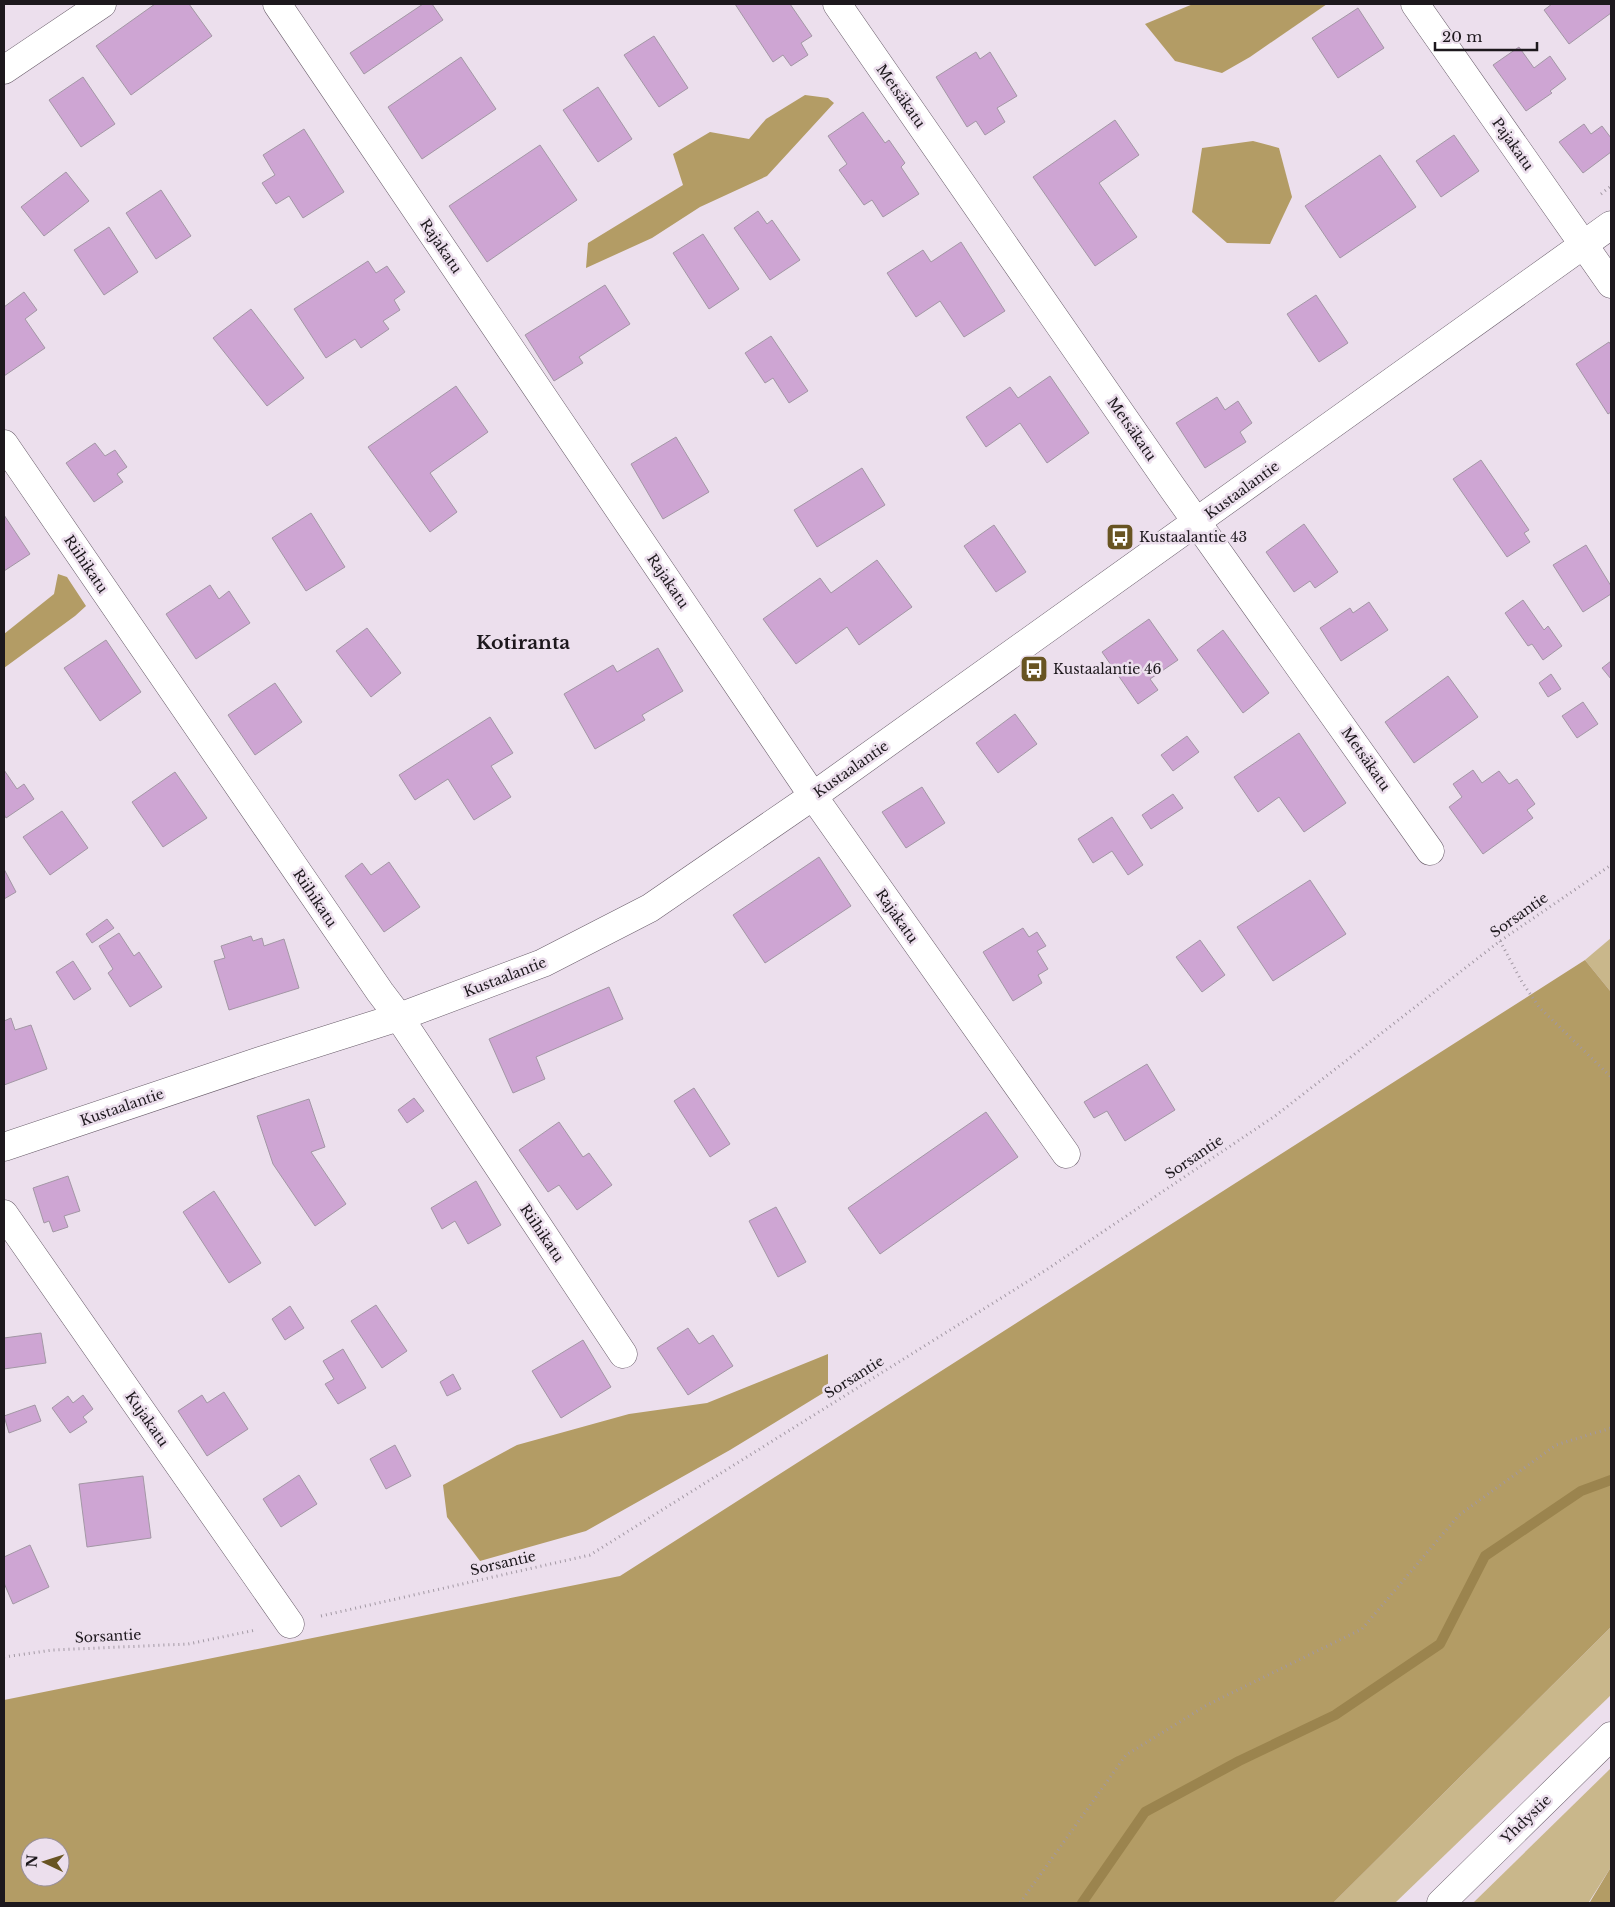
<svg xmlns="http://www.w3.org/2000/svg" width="1615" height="1907" font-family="'Libre Baskerville',serif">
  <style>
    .green { fill: #c9b78b }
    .forest { fill: #b39c65; fill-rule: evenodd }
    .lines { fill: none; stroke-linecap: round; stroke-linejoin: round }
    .stream { stroke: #9b844e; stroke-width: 10 }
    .building { fill: #cea5d3; stroke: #a397a5 }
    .minor-casing { stroke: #695d6a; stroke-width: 29 }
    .tertiary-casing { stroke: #695d6a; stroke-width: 29 }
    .secondary-casing { stroke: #695d6a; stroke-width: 29 }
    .primary-casing { stroke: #695d6a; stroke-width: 29 }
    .path { stroke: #a298a3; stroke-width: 3; stroke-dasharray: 1 4; stroke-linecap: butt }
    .minor { stroke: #fff; stroke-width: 28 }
    .tertiary { stroke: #fff; stroke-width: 28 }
    .secondary { stroke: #fff; stroke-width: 28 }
    .primary { stroke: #fff; stroke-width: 28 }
    .labels { text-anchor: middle; stroke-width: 5; stroke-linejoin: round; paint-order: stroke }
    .street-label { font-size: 14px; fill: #1d181d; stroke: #ecdfed }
    .poi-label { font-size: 14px; fill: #1d181d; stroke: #ecdfed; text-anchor: start }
    .district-label { font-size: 19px; font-weight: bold; fill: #1d181d; stroke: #ecdfed }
  </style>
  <rect width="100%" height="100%" fill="#ecdfed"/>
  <g class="green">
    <polygon points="1611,938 1611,992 1585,960"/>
    <polygon points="1611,1627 1611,1695 1395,1903 1333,1903"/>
    <polygon points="1611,1768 1611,1867 1589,1902 1473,1903"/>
  </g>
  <g class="forest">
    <polygon points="1193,4 1327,4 1250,57 1222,73 1175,61 1145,24"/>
    <polygon points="805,95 828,98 834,103 767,176 700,207 652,238 586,268 588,243 683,185 673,154 710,132 749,139 766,119"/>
    <polygon points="1253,141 1279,148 1292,197 1270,244 1227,243 1192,212 1202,148"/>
    <polygon points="58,574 67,577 86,606 75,616 4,668 4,634 54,594"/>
    <path d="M 1585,960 L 1611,992 L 1611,1627 L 1333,1903 L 4,1903 L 4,1700 L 620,1576 ZM 30,1847 L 60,1847 L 60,1877 L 30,1877 Z"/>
    <polygon points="828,1354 828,1390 730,1450 586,1531 480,1561 447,1517 443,1485 517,1445 629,1414 707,1403"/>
    <polygon points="1611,1867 1611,1903 1589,1903 1590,1902"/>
  </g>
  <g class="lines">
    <polyline class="stream" points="1082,1903 1145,1812 1239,1761 1335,1715 1440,1644 1485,1556 1581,1491 1611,1480"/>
  </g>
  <g class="building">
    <polygon points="155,4 189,4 212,36 131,95 96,46"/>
    <polygon points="423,4 432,4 443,20 364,74 350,53"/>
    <polygon points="735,4 790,4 812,36 801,43 808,55 791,66 783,55 773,62"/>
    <polygon points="1552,4 1611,4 1611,13 1569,44 1544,10"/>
    <polygon points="1358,8 1384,48 1338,78 1312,38"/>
    <polygon points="654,36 688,88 659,107 624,55"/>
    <polygon points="1519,47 1534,68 1550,56 1566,79 1550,91 1552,93 1526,111 1493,65"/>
    <polygon points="976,52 980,59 990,52 1017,96 997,108 1005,122 985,135 976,121 967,127 936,77"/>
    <polygon points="461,57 496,109 422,159 388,107"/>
    <polygon points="83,77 115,124 81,147 49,100"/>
    <polygon points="598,87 632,139 598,162 563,110"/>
    <polygon points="863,112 885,143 889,140 905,163 901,167 919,194 883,217 872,200 864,205 839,170 847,164 828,136"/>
    <polygon points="1115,120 1139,155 1099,183 1137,237 1095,266 1033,177"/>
    <polygon points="1584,124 1591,134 1602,126 1611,138 1611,152 1583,173 1559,142"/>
    <polygon points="304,129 344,192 303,218 289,196 276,204 262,183 275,175 263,155"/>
    <polygon points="1454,135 1479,171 1441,197 1416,161"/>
    <polygon points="540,145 577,200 487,262 449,206"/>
    <polygon points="1380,155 1416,207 1340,258 1305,206"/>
    <polygon points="66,172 89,201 44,236 21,207"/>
    <polygon points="161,190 191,236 156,259 126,213"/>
    <polygon points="758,211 767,224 772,220 800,260 770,280 734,228"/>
    <polygon points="109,227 138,272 104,295 74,250"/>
    <polygon points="703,234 739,289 709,309 673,253"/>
    <polygon points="961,242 1005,311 964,337 940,301 916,317 887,273 923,250 931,262"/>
    <polygon points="368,261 376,273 387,266 405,292 394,300 400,310 383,321 389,329 361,348 355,339 326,358 294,309"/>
    <polygon points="605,285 630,324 579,357 583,363 554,381 525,335"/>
    <polygon points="24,292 37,310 25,319 45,348 4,376 4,307"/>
    <polygon points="1316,295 1348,343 1319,362 1287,314"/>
    <polygon points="251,309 304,378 267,406 213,338"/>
    <polygon points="771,336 808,391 789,403 773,378 765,383 745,353"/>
    <polygon points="1609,342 1611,345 1611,412 1608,414 1576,364"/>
    <polygon points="1050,376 1089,433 1047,463 1020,423 986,447 966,417 1010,387 1018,398"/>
    <polygon points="456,386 488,432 430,473 457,512 430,532 368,447"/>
    <polygon points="1217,397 1225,410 1238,401 1252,423 1240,432 1246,442 1205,468 1176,423"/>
    <polygon points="676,437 709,492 663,519 631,464"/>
    <polygon points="95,443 105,456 115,450 127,467 117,474 123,482 94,502 66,463"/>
    <polygon points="1481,460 1529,530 1524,533 1530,542 1507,557 1453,479"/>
    <polygon points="862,468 885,505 817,547 794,510"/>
    <polygon points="311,513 345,567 306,591 272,538"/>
    <polygon points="4,515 30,554 4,571"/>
    <polygon points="1304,524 1338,572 1315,588 1310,581 1294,592 1266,552"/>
    <polygon points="994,525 1026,572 996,592 964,546"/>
    <polygon points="1586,545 1611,586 1611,594 1583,612 1553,565"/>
    <polygon points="877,560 912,607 859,645 847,627 796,664 763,619 820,578 831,593"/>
    <polygon points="210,585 219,599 229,591 250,623 196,659 166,614"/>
    <polygon points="1523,600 1544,630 1548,626 1562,646 1543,660 1532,644 1528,646 1505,613"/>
    <polygon points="1369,602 1388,630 1341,661 1320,628 1350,608 1353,613"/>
    <polygon points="1149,619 1178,660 1150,679 1158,690 1138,704 1102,652"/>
    <polygon points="367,628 401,673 371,697 336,651"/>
    <polygon points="1223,630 1269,693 1243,713 1197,650"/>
    <polygon points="106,640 141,692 100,721 64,668"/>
    <polygon points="658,648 683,691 642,715 645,720 595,749 564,694 613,665 617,672"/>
    <polygon points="1611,661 1611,679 1602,668"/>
    <polygon points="1551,674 1561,689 1548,697 1539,683"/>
    <polygon points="1448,676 1478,717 1414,763 1385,722"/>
    <polygon points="275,683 302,722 255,755 228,715"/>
    <polygon points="1583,702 1598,724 1577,738 1562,716"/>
    <polygon points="1015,714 1037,744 998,773 976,743"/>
    <polygon points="490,717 513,753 491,766 511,797 474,820 448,779 415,800 399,775"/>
    <polygon points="1299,733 1346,803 1304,832 1279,797 1258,812 1234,777"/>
    <polygon points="1187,736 1199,752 1173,771 1161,755"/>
    <polygon points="4,770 17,789 24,784 34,799 6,818 4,814"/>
    <polygon points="1473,770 1482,783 1499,771 1509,784 1517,779 1535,804 1527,810 1533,818 1483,854 1449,807 1462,797 1453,784"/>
    <polygon points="175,772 207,818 163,847 132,802"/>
    <polygon points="922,787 945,823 906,848 882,812"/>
    <polygon points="1173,794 1183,808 1151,829 1142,815"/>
    <polygon points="62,811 88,848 50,875 23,837"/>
    <polygon points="1112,817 1143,865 1128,875 1112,851 1093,863 1078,839"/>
    <polygon points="819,857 851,906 765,963 733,915"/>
    <polygon points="389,862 420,907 384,932 345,876 362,863 371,875"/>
    <polygon points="4,869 16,892 4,899"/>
    <polygon points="1310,880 1346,934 1273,981 1237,927"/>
    <polygon points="107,919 114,928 92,943 86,934"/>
    <polygon points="1023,928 1029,937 1037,932 1046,946 1037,951 1048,969 1038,975 1042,983 1013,1001 983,952"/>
    <polygon points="119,933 134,956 139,952 162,987 130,1007 108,973 113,969 99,946"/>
    <polygon points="251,936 253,941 262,938 264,946 284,939 299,988 229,1010 214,961 225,958 221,946"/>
    <polygon points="1200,940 1225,975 1202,992 1176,957"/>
    <polygon points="73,961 91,989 74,1000 56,972"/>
    <polygon points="609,987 623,1019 536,1057 545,1079 513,1093 489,1039"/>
    <polygon points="11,1018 15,1030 31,1025 47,1069 4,1085 4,1021"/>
    <polygon points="1147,1064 1175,1110 1125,1141 1107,1111 1094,1118 1084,1102"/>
    <polygon points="694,1088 730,1144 710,1157 674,1101"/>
    <polygon points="414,1098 424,1111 407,1123 398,1110"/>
    <polygon points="309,1099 325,1147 311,1152 346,1204 315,1226 273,1164 257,1116"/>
    <polygon points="986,1112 1018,1157 880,1254 848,1208"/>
    <polygon points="559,1122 583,1157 589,1153 612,1185 577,1210 559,1185 548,1192 519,1150"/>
    <polygon points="68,1176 80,1211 64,1216 68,1227 53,1232 49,1221 44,1223 33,1188"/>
    <polygon points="476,1181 501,1225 468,1244 455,1221 442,1229 431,1208"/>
    <polygon points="214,1191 261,1263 229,1283 183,1212"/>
    <polygon points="776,1207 806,1262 778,1277 749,1221"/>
    <polygon points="376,1305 407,1351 382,1368 351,1321"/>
    <polygon points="290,1306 304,1328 285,1340 272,1319"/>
    <polygon points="688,1328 699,1344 713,1335 733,1366 688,1395 657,1348"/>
    <polygon points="41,1333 46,1363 4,1369 4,1338"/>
    <polygon points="583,1340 611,1387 561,1418 532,1371"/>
    <polygon points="343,1349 366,1388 338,1404 325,1384 334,1379 323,1361"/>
    <polygon points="453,1374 461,1389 447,1396 440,1382"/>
    <polygon points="224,1392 248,1429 207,1456 178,1411 202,1395 207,1403"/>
    <polygon points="83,1395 93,1409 83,1417 87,1422 70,1433 52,1408 68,1396 73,1403"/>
    <polygon points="35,1405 41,1421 9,1433 4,1416"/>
    <polygon points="395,1445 411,1476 386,1489 370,1459"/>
    <polygon points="299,1475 317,1504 281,1527 263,1499"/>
    <polygon points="143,1476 151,1538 87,1547 79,1484"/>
    <polygon points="30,1545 49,1587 13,1604 4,1583 4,1557"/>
  </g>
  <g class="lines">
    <defs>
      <g id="minor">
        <polyline points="837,4 1171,486 1430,851"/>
        <polyline points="1415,4 1611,284"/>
        <polyline points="4,70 102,4"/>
        <polyline points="4,444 380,992 399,1017 623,1354"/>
        <polyline points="813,796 1066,1154"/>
        <polyline points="4,1214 290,1624"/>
      </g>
      <polyline id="tertiary" points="277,4 813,796"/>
      <polyline id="secondary" points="4,1147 260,1061 399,1017 543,963 650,908 813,796 1611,225"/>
      <polyline id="primary" points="1441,1903 1611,1736"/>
    </defs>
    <use href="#minor" class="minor-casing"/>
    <use href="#tertiary" class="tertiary-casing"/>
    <use href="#secondary" class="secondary-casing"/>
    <use href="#primary" class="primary-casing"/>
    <g class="path">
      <polyline points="1601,194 1611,186"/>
      <polyline points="1500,941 1522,982 1539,1007 1611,1077"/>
      <polyline points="321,1616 590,1555 1046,1270 1275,1116 1500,941 1611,865"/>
      <polyline points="4,1657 53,1650 188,1644 256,1630"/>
      <polyline points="1020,1903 1126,1755 1207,1705 1362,1629 1459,1515 1556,1445 1611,1428"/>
    </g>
    <use href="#minor" class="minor"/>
    <use href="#tertiary" class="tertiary"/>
    <use href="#secondary" class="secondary"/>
    <use href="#primary" class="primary"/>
  </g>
  <defs>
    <symbol id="bus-square" viewBox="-11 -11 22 22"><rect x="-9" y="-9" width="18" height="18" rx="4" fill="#685422" stroke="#ecdfed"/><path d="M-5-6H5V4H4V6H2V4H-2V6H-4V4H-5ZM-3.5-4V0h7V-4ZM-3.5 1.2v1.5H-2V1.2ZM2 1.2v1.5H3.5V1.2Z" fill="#fff"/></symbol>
  </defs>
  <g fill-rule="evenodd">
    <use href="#bus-square" x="1104" y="521" width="32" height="32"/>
    <use href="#bus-square" x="1018" y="653" width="32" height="32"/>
  </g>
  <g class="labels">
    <g class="street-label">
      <text transform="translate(901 96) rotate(55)" y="5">Metsäkatu</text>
      <text transform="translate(1513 144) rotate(55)" y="5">Pajakatu</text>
      <text transform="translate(441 246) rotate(56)" y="5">Rajakatu</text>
      <text transform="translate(1132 429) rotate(55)" y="5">Metsäkatu</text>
      <text transform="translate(1242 490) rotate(-36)" y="5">Kustaalantie</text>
      <text transform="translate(86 564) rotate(56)" y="5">Riihikatu</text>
      <text transform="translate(668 581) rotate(56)" y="5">Rajakatu</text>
      <text transform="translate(1366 759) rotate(55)" y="5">Metsäkatu</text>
      <text transform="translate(851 769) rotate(-35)" y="5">Kustaalantie</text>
      <text transform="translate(315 898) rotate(56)" y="5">Riihikatu</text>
      <text transform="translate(1519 915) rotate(-35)" y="5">Sorsantie</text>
      <text transform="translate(897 916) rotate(55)" y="5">Rajakatu</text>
      <text transform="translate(505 977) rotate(-21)" y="5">Kustaalantie</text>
      <text transform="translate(122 1107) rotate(-19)" y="5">Kustaalantie</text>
      <text transform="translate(1194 1157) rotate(-34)" y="5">Sorsantie</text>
      <text transform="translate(542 1233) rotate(56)" y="5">Riihikatu</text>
      <text transform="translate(854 1377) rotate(-32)" y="5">Sorsantie</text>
      <text transform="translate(147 1419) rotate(55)" y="5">Kujakatu</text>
      <text transform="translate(503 1563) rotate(-13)" y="5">Sorsantie</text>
      <text transform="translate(108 1636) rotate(-3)" y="5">Sorsantie</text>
      <text transform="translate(1526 1819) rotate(-44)" y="5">Yhdystie</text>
    </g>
    <g class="poi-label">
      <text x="1139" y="542">Kustaalantie 43</text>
      <text x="1053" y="674">Kustaalantie 46</text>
    </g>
    <g class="district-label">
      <text x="523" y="649">Kotiranta</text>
    </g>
  </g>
  <rect width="1615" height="1907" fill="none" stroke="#1d181d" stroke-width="10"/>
  <g transform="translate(45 1862) rotate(274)"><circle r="24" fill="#ecdfed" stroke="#998f9a"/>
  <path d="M0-4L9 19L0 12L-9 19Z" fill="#685422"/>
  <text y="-8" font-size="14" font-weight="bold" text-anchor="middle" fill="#1d181d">N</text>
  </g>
  <path d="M1435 42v8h102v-8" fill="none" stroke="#1d181d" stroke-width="2.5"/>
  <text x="1442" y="42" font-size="15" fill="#1d181d" stroke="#ecdfed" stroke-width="4" paint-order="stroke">20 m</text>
</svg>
